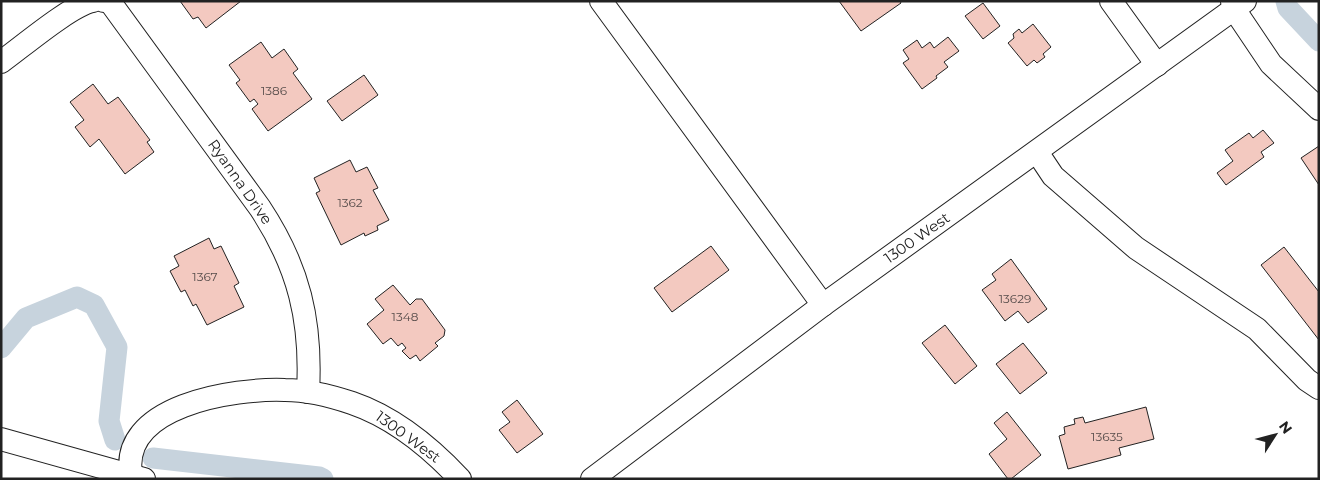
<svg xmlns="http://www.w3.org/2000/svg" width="1320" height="480" font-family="Montserrat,sans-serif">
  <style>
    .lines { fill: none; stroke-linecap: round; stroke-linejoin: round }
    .canal { stroke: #c7d3dd; stroke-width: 21 }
    .building { fill: #f3c9c0; stroke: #222 }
    .minor-casing { stroke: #222; stroke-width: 24 }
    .minor { stroke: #fff; stroke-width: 22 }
    .labels { text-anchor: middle; stroke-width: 4; stroke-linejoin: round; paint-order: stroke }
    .number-label { font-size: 12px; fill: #564c4a }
    .street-label { font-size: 15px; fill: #222; stroke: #fff }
  </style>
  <rect width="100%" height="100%" fill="#fff"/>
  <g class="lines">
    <g class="canal">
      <polyline points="1286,1 1288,8 1319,41"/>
      <polyline points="1,348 26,318 77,297 94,305 117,347 109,421 115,440"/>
      <polyline points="153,458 319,477 323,479"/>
    </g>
  </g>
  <g class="building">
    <polygon points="180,1 241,1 206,28 198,17 193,19"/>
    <polygon points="839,1 900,1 901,3 861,31"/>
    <polygon points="983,3 1000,26 983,39 965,16"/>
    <polygon points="1033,24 1051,47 1043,54 1045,57 1037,63 1034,60 1027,66 1008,43 1014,38 1013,34 1019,29 1022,33"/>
    <polygon points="948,37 959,51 944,62 948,67 936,76 937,78 922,89 903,63 909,59 903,50 917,40 922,48 930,42 934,48"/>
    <polygon points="261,42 272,58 284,49 298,69 293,73 312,99 268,131 252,109 258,104 254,99 250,102 236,83 240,80 229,65"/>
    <polygon points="364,75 378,95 342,121 327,101"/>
    <polygon points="93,84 108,104 118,97 150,140 147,142 154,152 125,174 99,139 90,147 75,127 84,120 70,102"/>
    <polygon points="1263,130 1274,143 1261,152 1264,157 1226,185 1217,173 1233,161 1225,150 1249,133 1253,138"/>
    <polygon points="1319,146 1319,185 1301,158"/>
    <polygon points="350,160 356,172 367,167 378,188 373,190 389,220 377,226 378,230 365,236 364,233 341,245 316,193 320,191 314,178"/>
    <polygon points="209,238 214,249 221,246 239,283 234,286 244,307 207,325 196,304 193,306 185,290 181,292 170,271 179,266 174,256"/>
    <polygon points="711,246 729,270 672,312 654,288"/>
    <polygon points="1284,247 1319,292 1319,340 1261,265"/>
    <polygon points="1011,259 1047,309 1028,323 1018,311 1005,321 982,290 996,280 992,274"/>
    <polygon points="393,285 410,305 416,299 422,299 445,330 444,336 435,343 438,346 420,361 416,355 410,359 402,351 406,348 402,343 398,346 391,338 383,344 367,324 384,310 375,299"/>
    <polygon points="945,325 977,366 955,384 922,343"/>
    <polygon points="1023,343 1047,373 1020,394 996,364"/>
    <polygon points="517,400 543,434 517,453 499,430 510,422 502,412"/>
    <polygon points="1146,407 1154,439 1119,448 1121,455 1068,469 1059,436 1065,434 1064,427 1075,424 1074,419 1083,417 1085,423"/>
    <polygon points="1007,412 1041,455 1011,479 1008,479 989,454 1007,439 994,423"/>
  </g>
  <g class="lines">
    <defs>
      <g id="minor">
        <path d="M 104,1 L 110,2 L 260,208 C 299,267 312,321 308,392"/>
        <polyline points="601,1 823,305"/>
        <polyline points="1111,1 1157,65"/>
        <polyline points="1232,1 1234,9 1271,64 1319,109"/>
        <path d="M 1,62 C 22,47 71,5 93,1"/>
        <polyline points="1037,152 1053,176 1136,248 1257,329 1307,380 1319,388"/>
        <polyline points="1,439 144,479"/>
        <path d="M 132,479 C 114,405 236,388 285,390 C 307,390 331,396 352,403 C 393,417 431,448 460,479"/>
        <polyline points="592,479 823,305 1245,1"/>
      </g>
    </defs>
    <use href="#minor" class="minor-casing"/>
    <use href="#minor" class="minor"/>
  </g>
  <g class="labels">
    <g class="number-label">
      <text x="274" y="95">1386</text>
      <text x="350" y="207">1362</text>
      <text x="205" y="281">1367</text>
      <text x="1015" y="303">13629</text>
      <text x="405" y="321">1348</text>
      <text x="1107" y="441">13635</text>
    </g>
    <g class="street-label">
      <text transform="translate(240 182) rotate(55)" y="5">Ryanna Drive</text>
      <text transform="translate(917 238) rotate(-35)" y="5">1300 West</text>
      <text transform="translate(408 437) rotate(36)" y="5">1300 West</text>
    </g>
  </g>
  <rect width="1320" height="480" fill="none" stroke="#222222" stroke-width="5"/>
  <g transform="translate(1275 435) rotate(54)" stroke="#ffffff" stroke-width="4" paint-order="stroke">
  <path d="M0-4L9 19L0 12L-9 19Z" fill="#222222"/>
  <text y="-8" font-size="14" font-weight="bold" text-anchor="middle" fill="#222222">N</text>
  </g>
</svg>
